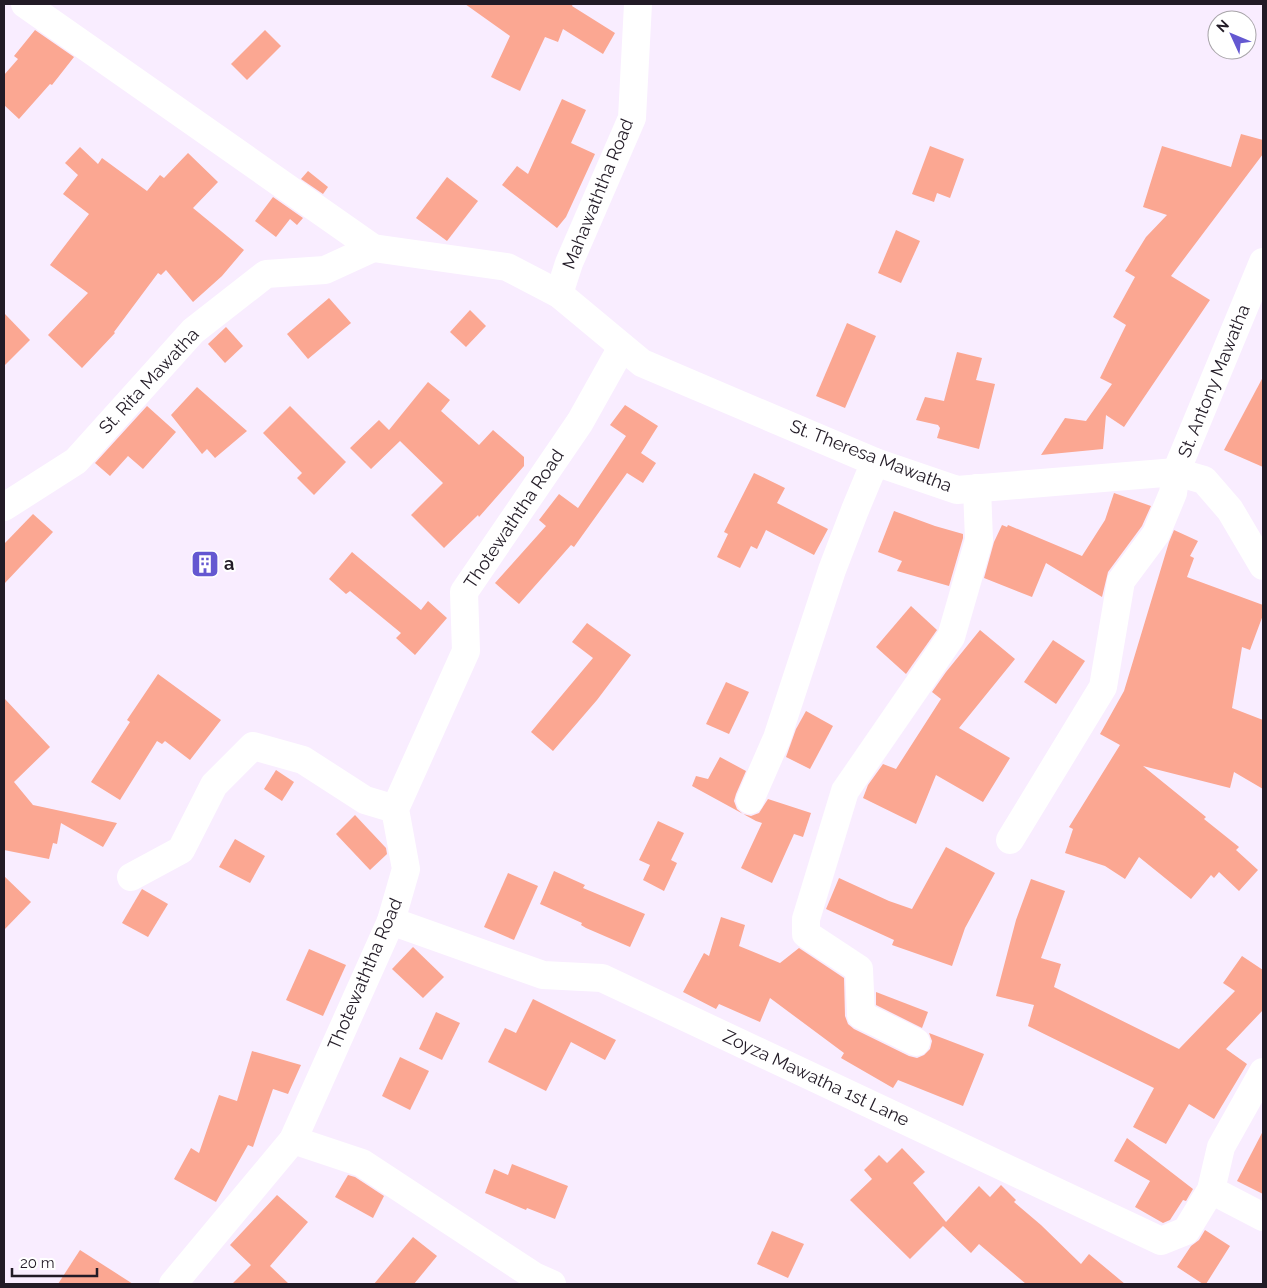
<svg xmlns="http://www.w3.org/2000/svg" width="1267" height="1288" font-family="Raleway,sans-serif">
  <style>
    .building { fill: #fba792 }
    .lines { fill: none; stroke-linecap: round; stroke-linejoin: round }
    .street { stroke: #fff; stroke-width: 28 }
    .labels { text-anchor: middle; stroke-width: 4; stroke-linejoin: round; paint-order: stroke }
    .street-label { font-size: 18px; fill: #221b26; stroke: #fff }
    .poi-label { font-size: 18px; font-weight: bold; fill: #221b26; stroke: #fff; text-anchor: start }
  </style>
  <rect width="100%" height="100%" fill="#f9edff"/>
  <g class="building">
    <polygon points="465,4 573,4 572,6 615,33 603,54 563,29 558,42 545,37 520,91 491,77 510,36"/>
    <polygon points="35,30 74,57 52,85 50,84 19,119 4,105 4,75 18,59 14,56"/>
    <polygon points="265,30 281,46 247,80 231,64"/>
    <polygon points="562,99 586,110 571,143 595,154 566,217 557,228 502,185 517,166 528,174"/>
    <polygon points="1241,134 1263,140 1263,154 1171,276 1210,300 1124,427 1106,415 1103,449 1041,455 1065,418 1086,421 1112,384 1100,378 1126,325 1113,317 1135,277 1125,271 1146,237 1167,215 1143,207 1162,146 1231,167"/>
    <polygon points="930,146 964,159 950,198 937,193 934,202 912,194"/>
    <polygon points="80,147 98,164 102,158 147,191 160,175 164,178 188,153 218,182 193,208 244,250 222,276 193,302 166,270 161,275 158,273 114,332 115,333 82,368 48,335 88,293 50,265 89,214 63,194 78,175 65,163"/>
    <polygon points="308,171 328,187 323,194 301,179"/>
    <polygon points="447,177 478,201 447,241 416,218"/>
    <polygon points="273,197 303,218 297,225 290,219 276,237 255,221"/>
    <polygon points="896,230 920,241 901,283 878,273"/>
    <polygon points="329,298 351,323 308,359 287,334"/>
    <polygon points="470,310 486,326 466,347 450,332"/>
    <polygon points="4,313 30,340 4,366"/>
    <polygon points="847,323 876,336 845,408 816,396"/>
    <polygon points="226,327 243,346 225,363 208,344"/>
    <polygon points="957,352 982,358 976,380 995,384 979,449 937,438 940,428 938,425 916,420 925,397 944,401"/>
    <polygon points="1263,377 1263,467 1224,450"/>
    <polygon points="428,382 450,400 441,411 479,445 493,430 524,457 524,466 479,517 478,515 444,548 411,515 443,483 400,441 371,469 350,448 379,420 389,430"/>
    <polygon points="197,387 247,431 215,458 207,449 202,454 171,415"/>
    <polygon points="625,405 658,426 641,453 656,463 643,483 627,473 574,547 571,545 519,604 495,583 546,526 539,520 559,494 578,508 626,436 610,425"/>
    <polygon points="147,406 176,432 143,469 128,456 110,476 95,463"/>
    <polygon points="290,406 346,462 314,495 297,478 302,473 263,433"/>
    <polygon points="754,473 785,488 777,503 828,529 814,555 766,530 757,549 751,546 740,568 717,557 728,534 724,532"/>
    <polygon points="1114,493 1151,506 1142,526 1108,572 1102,597 1046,563 1032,597 984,578 994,542 1002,525 1007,527 1008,525 1082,556 1105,520"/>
    <polygon points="894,511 935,526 963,534 963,538 949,586 897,571 902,561 878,552"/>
    <polygon points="33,514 53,532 4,584 4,544"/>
    <polygon points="1174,530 1198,541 1190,556 1194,558 1187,577 1263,605 1263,615 1250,650 1242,647 1232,708 1263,720 1263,789 1234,772 1230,788 1143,766 1206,817 1204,819 1239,847 1236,850 1258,870 1239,891 1219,872 1214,878 1211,875 1191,899 1139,857 1125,879 1105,866 1065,853 1073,829 1069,827 1120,745 1100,734 1124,691 1169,542"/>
    <polygon points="352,552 421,610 428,601 447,618 415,655 396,638 401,633 350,591 346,594 329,579"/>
    <polygon points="911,606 937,630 906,674 876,647"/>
    <polygon points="587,623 631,655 597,700 553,751 531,732 593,658 572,642"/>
    <polygon points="980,630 1015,659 959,728 1010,758 983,802 936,775 916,824 863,798 868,785 883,764 896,769 941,699 932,692 946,672"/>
    <polygon points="1053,640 1085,661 1056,704 1024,682"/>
    <polygon points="158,674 221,720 190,760 165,741 162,744 157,741 120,800 91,782 130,722 127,720"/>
    <polygon points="726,682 749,692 729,734 706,724"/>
    <polygon points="4,698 50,747 14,782 33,805 117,823 103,847 61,823 57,844 53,843 49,859 4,850"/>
    <polygon points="806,711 833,726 810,769 786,757 796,729"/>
    <polygon points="720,757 746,771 736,794 734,801 737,809 743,814 751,816 759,813 768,799 811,813 803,837 794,834 772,883 741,868 762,823 756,821 692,786 696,776 708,779"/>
    <polygon points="276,770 294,782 282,801 264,789"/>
    <polygon points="355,815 386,848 387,854 370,870 336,834"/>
    <polygon points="658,821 684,833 671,860 677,863 664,891 643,880 650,865 639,860"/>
    <polygon points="235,839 265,856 250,883 219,867"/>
    <polygon points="946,847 995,873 965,928 952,966 892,945 894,940 826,909 839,878 889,901 912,909"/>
    <polygon points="554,871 585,885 583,888 645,914 630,947 586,928 581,925 582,923 540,904"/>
    <polygon points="508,873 538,886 514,940 484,927"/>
    <polygon points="4,876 31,902 4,930"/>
    <polygon points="1031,879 1065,891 1041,958 1061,964 1054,987 1179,1049 1235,991 1223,983 1242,956 1263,970 1263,1010 1226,1049 1247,1064 1214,1119 1189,1104 1166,1144 1133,1127 1154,1088 1028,1026 1034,1005 996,996 1016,920"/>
    <polygon points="142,889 168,904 148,937 122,923"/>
    <polygon points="721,917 745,925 739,946 780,963 799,948 844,978 845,1016 848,1024 854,1029 909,1056 917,1058 924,1055 930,1049 932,1041 929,1033 984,1054 963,1106 898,1080 893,1088 841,1058 844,1053 770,998 760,1022 719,1004 716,1009 683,992 704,953 709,956"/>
    <polygon points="413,947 444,977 423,998 392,969"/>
    <polygon points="309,949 346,965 323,1016 286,1000"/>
    <polygon points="876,992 928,1012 922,1028 876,1005"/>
    <polygon points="533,999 616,1040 605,1060 571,1042 546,1091 488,1062 505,1028 516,1033"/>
    <polygon points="436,1012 460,1023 442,1060 419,1049"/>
    <polygon points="252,1051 301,1065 288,1094 273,1089 253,1147 248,1145 216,1202 174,1179 191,1148 199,1153 219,1095 237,1101"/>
    <polygon points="400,1057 429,1071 410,1110 382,1096"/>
    <polygon points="1263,1131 1263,1194 1237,1181"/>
    <polygon points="1127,1138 1193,1189 1186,1201 1183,1200 1170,1220 1163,1223 1135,1207 1150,1181 1114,1161"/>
    <polygon points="902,1148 925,1172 913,1183 946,1222 979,1186 990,1197 1001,1185 1016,1200 1014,1202 1041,1225 1081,1264 1089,1254 1125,1284 1026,1284 979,1244 971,1253 943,1226 910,1259 850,1200 872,1179 864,1170 879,1155 887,1163"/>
    <polygon points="512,1164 568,1186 555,1219 527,1208 526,1210 485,1193 494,1169 508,1175"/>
    <polygon points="348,1175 355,1177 384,1196 373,1218 335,1197"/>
    <polygon points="277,1195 308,1222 270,1266 289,1284 232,1284 251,1265 230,1245"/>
    <polygon points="1205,1230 1230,1246 1206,1284 1203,1284 1177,1267 1191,1246 1199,1240"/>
    <polygon points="772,1231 804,1244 788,1278 757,1264"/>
    <polygon points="413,1237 437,1256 414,1284 374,1284"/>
    <polygon points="80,1250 133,1284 58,1284"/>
  </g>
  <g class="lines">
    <g class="street">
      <polyline points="25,4 373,248"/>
      <polyline points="559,294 569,263 632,118 638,4"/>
      <polyline points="4,507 76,461 193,331 266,274 325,270 373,248 507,267 559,294 642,363 875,462 957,490 1176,472 1204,480 1230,510 1263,566"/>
      <polyline points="750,800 777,738 832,570 855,510 875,462"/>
      <polyline points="1010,840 1103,687 1121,581 1156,534 1173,493 1176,472 1263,262"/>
      <polyline points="131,877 181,850 214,785 253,746 303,760 365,800 395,809"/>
      <polyline points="391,921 543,975 602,978 1161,1241 1186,1231 1211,1190 1221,1147 1263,1072"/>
      <polyline points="916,1042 861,1015 859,969 806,934 806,919 845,791 951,637 979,540 977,488"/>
      <polyline points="293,1140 362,1163 534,1276 552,1284"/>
      <polyline points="1211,1190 1263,1217"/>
      <polyline points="173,1284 293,1140 391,921 406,869 395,809 466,651 464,592 580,422 622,347"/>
    </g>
  </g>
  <defs>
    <symbol id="building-square" viewBox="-11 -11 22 22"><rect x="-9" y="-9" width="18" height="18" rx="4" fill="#6458d1" stroke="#fff"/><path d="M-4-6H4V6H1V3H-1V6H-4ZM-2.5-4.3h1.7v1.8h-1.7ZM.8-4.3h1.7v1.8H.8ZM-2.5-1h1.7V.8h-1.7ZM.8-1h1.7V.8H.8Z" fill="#fff"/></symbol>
  </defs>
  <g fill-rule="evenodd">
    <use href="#building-square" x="189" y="548" width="32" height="32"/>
  </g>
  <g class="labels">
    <g class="street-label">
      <text transform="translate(598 194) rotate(-68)" y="6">Mahawaththa Road</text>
      <text transform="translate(149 381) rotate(-47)" y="6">St. Rita Mawatha</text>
      <text transform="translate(1214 381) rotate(-68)" y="6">St. Antony Mawatha</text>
      <text transform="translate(871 456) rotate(21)" y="6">St. Theresa Mawatha</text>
      <text transform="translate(514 519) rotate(-56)" y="6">Thotewaththa Road</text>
      <text transform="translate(365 974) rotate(-67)" y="6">Thotewaththa Road</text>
      <text transform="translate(816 1078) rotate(25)" y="6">Zoyza Mawatha 1st Lane</text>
    </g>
    <g class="poi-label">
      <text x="224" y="570">a</text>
    </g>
  </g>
  <rect width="1267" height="1288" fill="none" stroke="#221b26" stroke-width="10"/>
  <g transform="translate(1232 35) rotate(314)"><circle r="24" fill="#ffffff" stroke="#a7a4a8"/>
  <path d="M0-4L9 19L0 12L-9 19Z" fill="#6458d1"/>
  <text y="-8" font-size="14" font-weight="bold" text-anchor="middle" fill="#221b26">N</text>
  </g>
  <path d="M12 1268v8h85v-8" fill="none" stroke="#221b26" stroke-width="2.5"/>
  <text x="20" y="1268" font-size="15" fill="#221b26" stroke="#ffffff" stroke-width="4" paint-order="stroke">20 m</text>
</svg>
